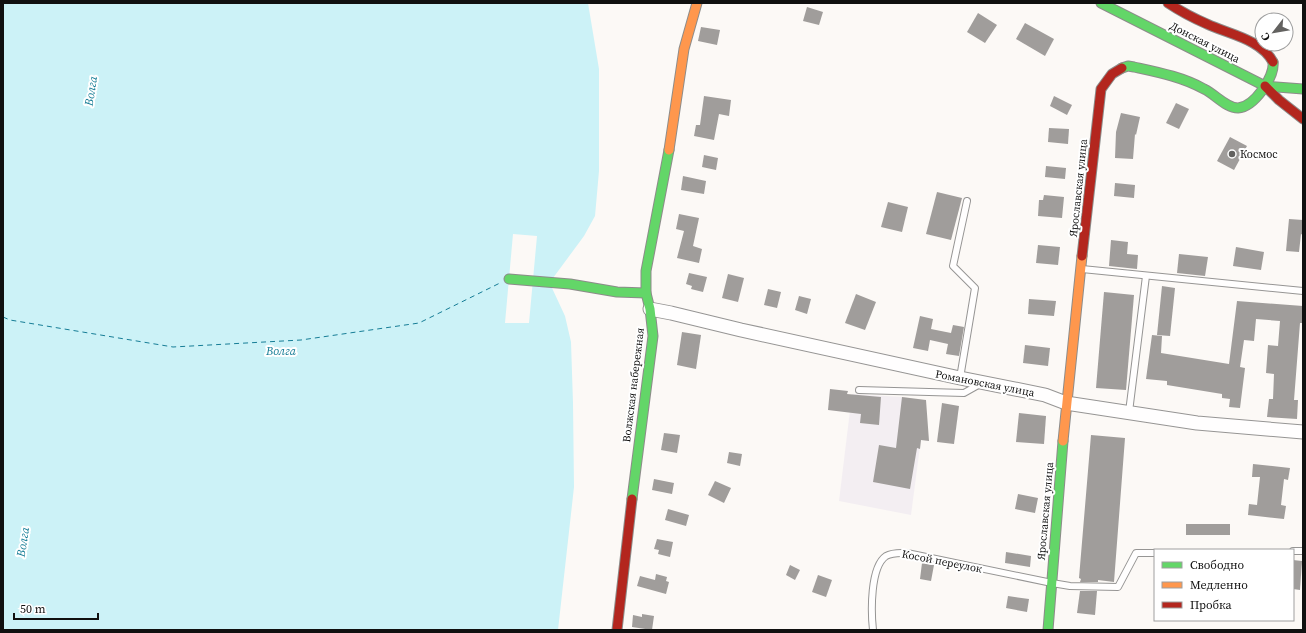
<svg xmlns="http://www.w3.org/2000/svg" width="1306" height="633" font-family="'Source Serif 4',serif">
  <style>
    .industrial { fill: #f3eef2 }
    .water { fill: #ccf2f7 }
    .pier { fill: #fcf9f6 }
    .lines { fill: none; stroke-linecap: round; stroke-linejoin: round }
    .ferry { stroke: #167d96; stroke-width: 1; stroke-dasharray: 5 4; stroke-linecap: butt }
    .building { fill: #a09d9b }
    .lane-casing { stroke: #969594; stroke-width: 8 }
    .street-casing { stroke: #969594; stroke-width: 15 }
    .fast-casing { stroke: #8d8c8a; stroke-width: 11 }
    .slow-casing { stroke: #8d8c8a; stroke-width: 11 }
    .jam-casing { stroke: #8d8c8a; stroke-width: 11 }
    .lane { stroke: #fffefe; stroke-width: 6 }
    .street { stroke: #fffefe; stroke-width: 13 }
    .fast { stroke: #63d668; stroke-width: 9 }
    .slow { stroke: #ff974d; stroke-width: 9 }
    .jam { stroke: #b3261e; stroke-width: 9 }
    .poi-dot { fill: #636260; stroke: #fff; stroke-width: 1.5 }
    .labels { text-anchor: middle; stroke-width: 4; stroke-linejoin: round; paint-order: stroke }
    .street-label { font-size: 11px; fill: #101010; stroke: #fff }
    .poi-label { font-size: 11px; fill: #101010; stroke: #fff; text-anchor: start }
    .water-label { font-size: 12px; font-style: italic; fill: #167d96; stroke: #fff }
  </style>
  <rect width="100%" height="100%" fill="#fcf9f6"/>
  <polygon class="industrial" points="852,394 902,397 926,401 911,515 839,501"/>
  <polygon class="water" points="3,3 588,3 599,69 599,171 595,216 584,236 553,278 552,288 565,316 571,342 573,403 574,487 558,630 3,630"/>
  <polygon class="pier" points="513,234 537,236 529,323 505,323"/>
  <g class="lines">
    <polyline class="ferry" points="3,317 10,320 173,347 301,340 419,323 502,282"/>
  </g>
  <g class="building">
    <polygon points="807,7 823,12 819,25 803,21"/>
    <polygon points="978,13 997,25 985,43 967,32"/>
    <polygon points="1025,23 1054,39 1045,56 1016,39"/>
    <polygon points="701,27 720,30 717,45 698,41"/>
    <polygon points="704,96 731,100 729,116 719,114 714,140 694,136 696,125 700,125"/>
    <polygon points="1054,96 1072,105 1067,115 1050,106"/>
    <polygon points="1176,103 1189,109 1179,129 1166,123"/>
    <polygon points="1121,113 1140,117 1136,135 1135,134 1133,159 1115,158 1116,132"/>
    <polygon points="1049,128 1069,129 1068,144 1048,142"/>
    <polygon points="1230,137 1247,146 1234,170 1217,161"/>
    <polygon points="704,155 718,158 716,170 702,167"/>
    <polygon points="1046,166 1066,168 1065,179 1045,177"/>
    <polygon points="683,176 706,181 704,194 681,190"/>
    <polygon points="1115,183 1135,185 1134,198 1114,196"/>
    <polygon points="937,192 962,198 951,240 926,234"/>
    <polygon points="1044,195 1064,197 1062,218 1038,216 1039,200 1043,200"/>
    <polygon points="888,202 908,207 902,232 881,227"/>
    <polygon points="679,214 699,218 693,246 702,249 699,263 677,258 684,231 676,229"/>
    <polygon points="1289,219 1303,220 1303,235 1301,234 1299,252 1286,251"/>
    <polygon points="1111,240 1128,242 1127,254 1138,255 1137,269 1109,266"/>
    <polygon points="1038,245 1060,247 1058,265 1036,263"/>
    <polygon points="1236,247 1264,252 1261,270 1233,266"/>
    <polygon points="1179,254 1208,257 1205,276 1177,273"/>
    <polygon points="689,273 707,277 703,292 691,289 692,286 686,284"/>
    <polygon points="728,274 744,278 738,302 722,298"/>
    <polygon points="1162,286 1175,288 1170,336 1157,335"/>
    <polygon points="768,289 781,292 777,308 764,305"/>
    <polygon points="1104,292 1134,295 1126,390 1096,388"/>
    <polygon points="856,294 876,302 865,330 845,323"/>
    <polygon points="799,296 811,299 807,314 795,310"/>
    <polygon points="1029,299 1056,301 1054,316 1028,314"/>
    <polygon points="1237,301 1303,306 1303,323 1300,323 1294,400 1298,400 1297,419 1267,417 1269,399 1273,399 1274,374 1266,373 1268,345 1278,346 1280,321 1256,319 1254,341 1244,340 1240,367 1245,368 1240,408 1229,407 1230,399 1222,398 1222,394 1167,385 1167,381 1146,379 1152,335 1162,336 1161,353 1229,364"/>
    <polygon points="920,316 933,319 931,329 951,333 953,325 964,327 959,356 946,354 948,344 930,340 928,351 913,348"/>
    <polygon points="682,332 701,335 696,369 677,365"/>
    <polygon points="1025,345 1050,348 1048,366 1023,363"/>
    <polygon points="830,389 848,391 847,394 881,397 879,425 860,423 861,414 828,410"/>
    <polygon points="902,397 926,400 929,441 921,440 920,449 917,448 910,489 873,482 879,445 896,448"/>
    <polygon points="942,403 959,406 954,444 937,442"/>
    <polygon points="1019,413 1046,416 1044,444 1016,442"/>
    <polygon points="664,433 680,435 677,453 661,450"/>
    <polygon points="1091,435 1125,438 1114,582 1098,580 1098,582 1080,582 1081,579 1079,578"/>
    <polygon points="729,452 742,454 740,466 727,463"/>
    <polygon points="1253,464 1290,468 1288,480 1284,479 1281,505 1286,506 1284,519 1248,515 1249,504 1257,505 1260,477 1252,477"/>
    <polygon points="654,479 674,483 672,494 652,490"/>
    <polygon points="715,481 731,488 724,503 708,495"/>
    <polygon points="1018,494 1038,498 1035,513 1015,509"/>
    <polygon points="668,509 689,515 686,526 665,520"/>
    <rect x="1186" y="524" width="44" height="11"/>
    <polygon points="657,539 673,542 670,557 658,554 659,550 654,549"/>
    <polygon points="1006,552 1031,556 1030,567 1005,563"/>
    <polygon points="1293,560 1302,561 1300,590 1293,589"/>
    <polygon points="922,563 934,565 931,581 920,579"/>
    <polygon points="790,565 800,570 795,580 786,575"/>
    <polygon points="656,574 667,577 666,581 669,582 666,594 637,586 640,576 655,580"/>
    <polygon points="818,575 832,580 826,597 812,592"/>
    <polygon points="1080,591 1097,591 1095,615 1077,613"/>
    <polygon points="1008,596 1029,599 1027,612 1006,608"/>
    <polygon points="642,614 654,616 652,630 632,627 633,615 642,617"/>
  </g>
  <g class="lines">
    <defs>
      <g id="lane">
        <polyline points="1082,269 1303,291"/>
        <polyline points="960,378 975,288 953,266 967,201"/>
        <polyline points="859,390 964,393 980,384"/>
        <polyline points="1129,412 1146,276"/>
        <polyline points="1293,551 1303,551"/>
        <path d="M 873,630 C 871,612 870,567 886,556 C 893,552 900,553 907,553 L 1052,583 L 1070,586 L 1118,587 L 1136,553 L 1155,553"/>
      </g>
      <polyline id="street" points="650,309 671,313 741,330 960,378 1045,395 1066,403 1197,423 1303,432"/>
      <g id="fast">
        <polyline points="1101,3 1265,86 1303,89"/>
        <path d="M 1122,68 L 1128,66 L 1134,67 C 1157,72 1183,77 1204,89 C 1215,94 1226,108 1238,108 C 1254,107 1275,77 1273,62"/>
        <polyline points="509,279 570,284 617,292 646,293"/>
        <polyline points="632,499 653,336 650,309 646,293 646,271 669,150"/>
        <polyline points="1048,630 1063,441"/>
      </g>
      <g id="slow">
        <polyline points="669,150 684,49 697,3"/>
        <polyline points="1063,441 1082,256"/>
      </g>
      <g id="jam">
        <path d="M 1168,3 C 1180,11 1193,18 1207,24 C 1228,34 1261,39 1273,62"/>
        <polyline points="1265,86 1279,100 1303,119"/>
        <polyline points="1082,256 1101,89 1112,74 1122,68"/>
        <polyline points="617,630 632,499"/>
      </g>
    </defs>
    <use href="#lane" class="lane-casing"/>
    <use href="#street" class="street-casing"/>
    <use href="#fast" class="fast-casing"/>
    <use href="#slow" class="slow-casing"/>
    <use href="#jam" class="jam-casing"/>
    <use href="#lane" class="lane"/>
    <use href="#street" class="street"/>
    <use href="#fast" class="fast"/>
    <use href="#slow" class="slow"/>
    <use href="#jam" class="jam"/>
  </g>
  <circle class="poi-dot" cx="1232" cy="154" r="4"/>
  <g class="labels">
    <g class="street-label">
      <text transform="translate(1205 42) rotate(27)" y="4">Донская улица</text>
      <text transform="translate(1078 188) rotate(-84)" y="4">Ярославская улица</text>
      <text transform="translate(985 383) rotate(11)" y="4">Романовская улица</text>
      <text transform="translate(633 385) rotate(-83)" y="4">Волжская набережная</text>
      <text transform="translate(1045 511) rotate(-85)" y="4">Ярославская улица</text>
      <text transform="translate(942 561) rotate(11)" y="4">Косой переулок</text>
    </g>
    <g class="poi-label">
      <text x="1240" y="158">Космос</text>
    </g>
    <g class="water-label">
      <text transform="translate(91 91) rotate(-81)" y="4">Волга</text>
      <text x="281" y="355">Волга</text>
      <text transform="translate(23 542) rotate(-81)" y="4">Волга</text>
    </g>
  </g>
  <rect width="1306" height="633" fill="none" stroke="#101010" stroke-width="8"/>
  <rect x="1154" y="549" width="140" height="72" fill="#ffffff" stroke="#9f9f9f"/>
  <rect x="1162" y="562" width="20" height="6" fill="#63d668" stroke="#9f9f9f"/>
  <text x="1190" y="569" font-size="12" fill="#101010">Свободно</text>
  <rect x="1162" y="582" width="20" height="6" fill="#ff974d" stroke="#9f9f9f"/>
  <text x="1190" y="589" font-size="12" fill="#101010">Медленно</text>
  <rect x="1162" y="602" width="20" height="6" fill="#b3261e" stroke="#9f9f9f"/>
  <text x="1190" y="609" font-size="12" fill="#101010">Пробка</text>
  <g transform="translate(1274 32) rotate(239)"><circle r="19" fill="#ffffff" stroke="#9f9f9f"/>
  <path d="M0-3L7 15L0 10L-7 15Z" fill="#636260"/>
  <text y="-6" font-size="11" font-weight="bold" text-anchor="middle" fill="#101010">С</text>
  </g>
  <path d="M14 613v6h84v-6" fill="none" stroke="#101010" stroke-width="2"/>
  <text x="20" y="613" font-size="12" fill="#101010" stroke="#ffffff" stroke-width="3" paint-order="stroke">50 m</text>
</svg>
